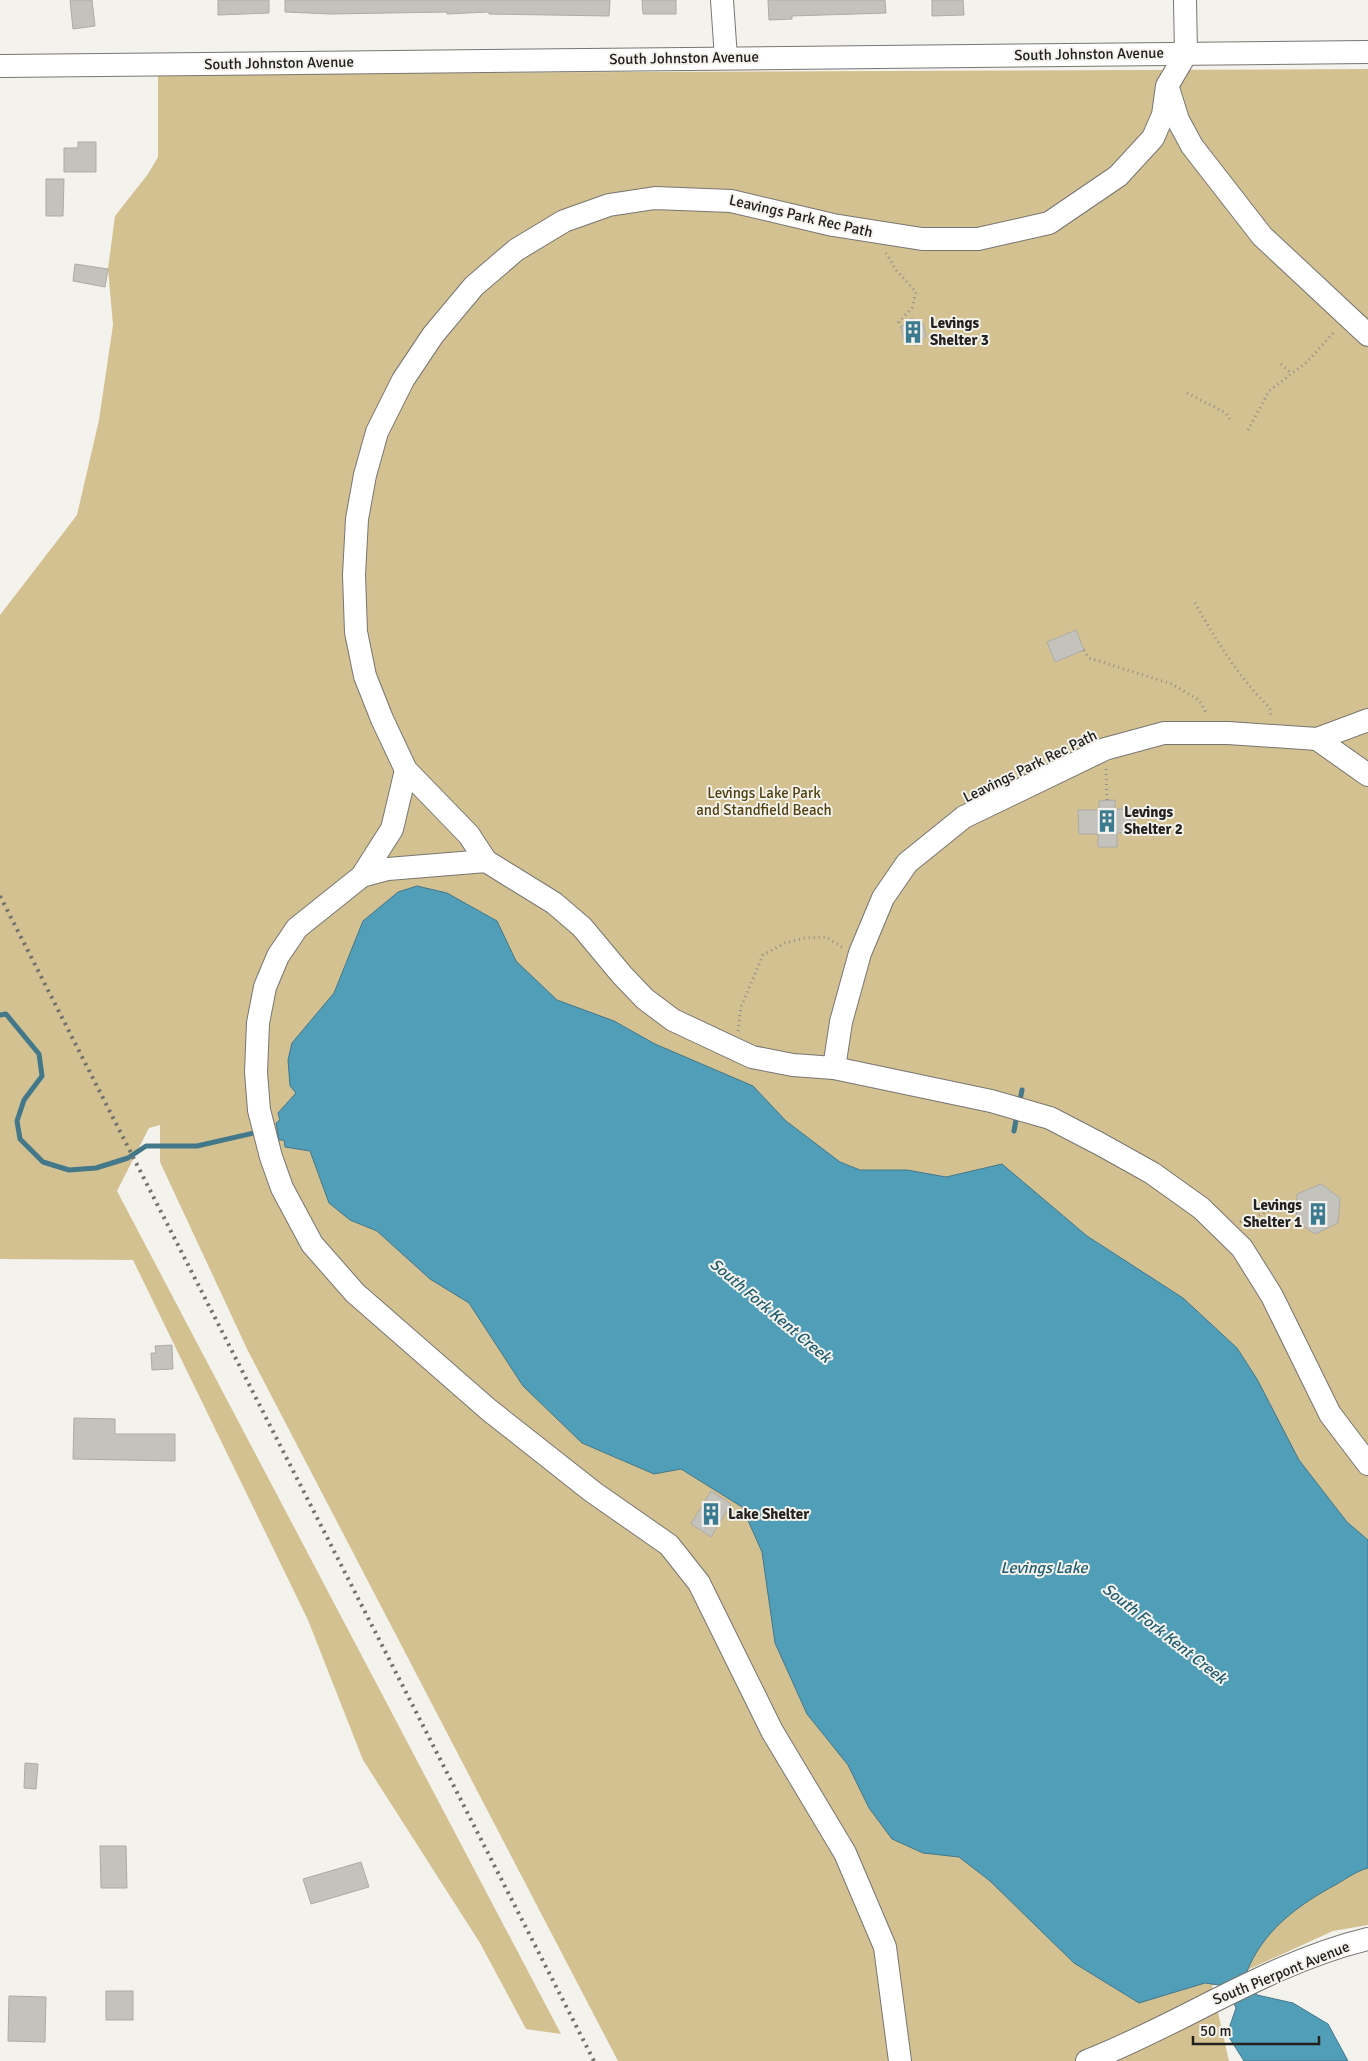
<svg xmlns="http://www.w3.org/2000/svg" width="1368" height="2061" font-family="Signika,sans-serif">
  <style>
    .green { fill: #d3c191 }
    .water { fill: #519eb8; stroke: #43788a }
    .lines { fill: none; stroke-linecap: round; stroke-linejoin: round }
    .stream { stroke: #43788a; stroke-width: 5 }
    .building { fill: #c4c2bd; stroke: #adaba6 }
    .minor-casing { stroke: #787672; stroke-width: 24 }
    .path { stroke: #908e8a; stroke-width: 3; stroke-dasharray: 1 4; stroke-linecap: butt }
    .minor { stroke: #fff; stroke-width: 22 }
    .rail { stroke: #73716e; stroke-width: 4; stroke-dasharray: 2.5 5; stroke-linecap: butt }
    .labels { text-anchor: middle; stroke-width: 4; stroke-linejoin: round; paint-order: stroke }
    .street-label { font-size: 15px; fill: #22211f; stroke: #f4f2ec }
    .poi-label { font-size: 15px; font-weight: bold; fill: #22211f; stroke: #f4f2ec; text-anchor: start }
    .park-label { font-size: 15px; fill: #51400f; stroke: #f4f2ec }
    .water-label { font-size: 16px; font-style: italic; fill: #205d70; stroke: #f4f2ec }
  </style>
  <rect width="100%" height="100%" fill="#f4f2ec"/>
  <polygon class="green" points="1368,69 1368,1925 1333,1931 1212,1986 1229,2061 618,2061 248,1351 160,1162 160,1125 149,1128 117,1191 561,2034 526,2029 480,1943 363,1760 308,1620 133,1260 0,1259 0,615 77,515 99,420 113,325 108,269 115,216 148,174 158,157 158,74"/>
  <path class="water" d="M 417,886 L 447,893 L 497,921 L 516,961 L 557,1000 L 614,1021 L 655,1044 L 753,1086 L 786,1121 L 840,1162 L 860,1170 L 907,1170 L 946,1177 L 1002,1164 L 1087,1236 L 1183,1298 L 1237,1348 L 1257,1379 L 1299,1460 L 1347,1522 L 1368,1540 L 1368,1868 C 1357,1871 1347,1878 1337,1884 C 1298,1905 1262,1931 1246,1974 L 1257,1995 L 1293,2003 L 1328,2024 L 1348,2061 L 1244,2061 L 1227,2034 L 1236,2008 L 1226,1986 L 1205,1983 L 1139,2003 L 1074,1963 L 990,1881 L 959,1857 L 923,1853 L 892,1839 L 869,1808 L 848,1765 L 807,1714 L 775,1643 L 762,1552 L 742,1507 L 681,1469 L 654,1474 L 582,1443 L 523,1386 L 469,1303 L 430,1279 L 377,1231 L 350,1220 L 329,1203 L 310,1151 L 285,1147 L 284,1140 L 279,1140 L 276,1123 L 280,1120 L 278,1113 L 296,1093 L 290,1086 L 288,1060 L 292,1043 L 334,993 L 363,921 L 398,892 Z"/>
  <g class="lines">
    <g class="stream">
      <polyline points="0,1015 6,1014 39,1054 42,1076 24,1100 17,1121 20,1139 43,1162 69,1170 96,1168 128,1158 146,1146 197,1146 258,1132"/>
      <polyline points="1020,1100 1022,1090"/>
      <polyline points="1014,1131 1016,1120"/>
    </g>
  </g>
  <g class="building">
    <polygon points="70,0 92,0 95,26 73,29"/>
    <polygon points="218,0 269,0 269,13 218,15"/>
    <polygon points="285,0 610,0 609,16 489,14 489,12 447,14 447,12 331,14 285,12"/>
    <polygon points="642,0 676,0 676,14 643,14"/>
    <polygon points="768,0 885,0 886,13 792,16 792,19 769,20"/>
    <polygon points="932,0 963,0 964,15 932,16"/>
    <polygon points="78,142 96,142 96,172 64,172 64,148 78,148"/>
    <polygon points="46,179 64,179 63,216 46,216"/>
    <polygon points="75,264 108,269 105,287 73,281"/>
    <polygon points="911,318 923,323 926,336 916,346 904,340 901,327"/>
    <polygon points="1076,630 1084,650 1055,662 1047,642"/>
    <polygon points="1115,800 1115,809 1135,809 1135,833 1117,833 1117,847 1098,847 1098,834 1079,834 1078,810 1099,810 1099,801"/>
    <polygon points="1321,1184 1340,1198 1338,1223 1315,1234 1296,1221 1297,1194"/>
    <polygon points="172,1345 173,1369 152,1370 151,1353 156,1353 155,1346"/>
    <polygon points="74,1418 115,1419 115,1434 175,1434 175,1461 73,1459"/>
    <polygon points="711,1491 731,1504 711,1537 691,1524"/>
    <polygon points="25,1763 38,1764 36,1789 24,1788"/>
    <polygon points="100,1846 126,1846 127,1888 101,1888"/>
    <polygon points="361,1862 369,1887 311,1904 303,1879"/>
    <rect x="106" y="1991" width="27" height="29"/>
    <polygon points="9,1996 46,1997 45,2042 8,2041"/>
  </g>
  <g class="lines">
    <defs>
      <g id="minor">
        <polyline points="722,0 726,58"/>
        <polyline points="0,66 1368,52"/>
        <polyline points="1169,91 1178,120 1192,146 1262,236 1368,335"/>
        <polyline points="1317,739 1368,775"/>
        <polyline points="406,770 392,829 362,876 297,928 278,956 265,987 258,1023 256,1072 259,1110 271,1157 282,1188 312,1244 355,1293 489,1410 593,1492 669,1545 699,1583 772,1731 845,1853 885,1947 900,2061"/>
        <polyline points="486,861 469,835 406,770 382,719 365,676 356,632 354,575 357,519 365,475 377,432 403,380 433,335 474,286 516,250 564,221 609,205 655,198 731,201 833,225 922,239 978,239 1049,223 1118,176 1153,138 1163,115 1167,86 1186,54 1185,0"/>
        <polyline points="362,876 388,869 486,861 554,903 582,927 622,975 645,999 673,1020 752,1057 793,1065 834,1068 991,1101 1050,1118 1100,1144 1152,1173 1201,1208 1242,1248 1272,1296 1330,1414 1368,1464"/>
        <polyline points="834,1068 841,1022 860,953 883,898 907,863 964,817 1105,749 1164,733 1228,733 1317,739 1368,720"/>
        <path d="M 1087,2061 C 1182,2024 1268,1963 1368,1939"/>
      </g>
    </defs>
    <use href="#minor" class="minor-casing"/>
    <g class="path">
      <polyline points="886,253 896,270 916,292 912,308 899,322 901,327"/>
      <polyline points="1281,364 1291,373"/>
      <polyline points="1187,393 1226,413 1231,421"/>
      <polyline points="1248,430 1269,391 1307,362 1335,331"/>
      <path d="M 1195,603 C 1216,640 1239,678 1270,708 L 1271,718"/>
      <polyline points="1084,650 1089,658 1172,684 1199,700 1207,714"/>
      <polyline points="1106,769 1107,800"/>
      <polyline points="738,1031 741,1007 763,955 785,943 805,938 826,937 842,947"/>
      <polyline points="1240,1222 1275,1209 1296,1208"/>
    </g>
    <use href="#minor" class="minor"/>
    <polyline class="rail" points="0,896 594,2061"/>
  </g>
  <defs>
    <symbol id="building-bare" viewBox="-9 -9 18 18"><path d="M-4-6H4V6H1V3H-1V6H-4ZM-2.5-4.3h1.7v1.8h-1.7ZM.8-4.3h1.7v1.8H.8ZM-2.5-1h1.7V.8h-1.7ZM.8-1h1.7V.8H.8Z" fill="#3b7a8f" stroke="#f4f2ec" stroke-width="2.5" paint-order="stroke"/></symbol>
  </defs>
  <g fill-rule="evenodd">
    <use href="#building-bare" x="897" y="316" width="32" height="32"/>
    <use href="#building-bare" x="1091" y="805" width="32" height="32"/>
    <use href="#building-bare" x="1302" y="1198" width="32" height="32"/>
    <use href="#building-bare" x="695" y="1498" width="32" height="32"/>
  </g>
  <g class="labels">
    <g class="street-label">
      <text transform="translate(1089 54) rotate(-1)" y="5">South Johnston Avenue</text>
      <text transform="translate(684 58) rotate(-1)" y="5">South Johnston Avenue</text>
      <text transform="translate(279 63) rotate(-1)" y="5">South Johnston Avenue</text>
      <text transform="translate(801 216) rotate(13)" y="5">Leavings Park Rec Path</text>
      <text transform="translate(1030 766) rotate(-26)" y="5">Leavings Park Rec Path</text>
      <text transform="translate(1281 1973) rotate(-22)" y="5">South Pierpont Avenue</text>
    </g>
    <g class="poi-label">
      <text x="930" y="328">Levings<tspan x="930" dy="17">Shelter 3</tspan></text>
      <text x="1124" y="817">Levings<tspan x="1124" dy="17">Shelter 2</tspan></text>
      <text x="1302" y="1210" text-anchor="end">Levings<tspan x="1302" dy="17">Shelter 1</tspan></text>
      <text x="728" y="1519">Lake Shelter</text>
    </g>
    <g class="park-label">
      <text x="764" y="798">Levings Lake Park<tspan x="764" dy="17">and Standfield Beach</tspan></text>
    </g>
    <g class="water-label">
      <text transform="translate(771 1310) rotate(40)" y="6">South Fork Kent Creek</text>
      <text x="1044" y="1573">Levings Lake</text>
      <text transform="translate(1165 1633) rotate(38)" y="6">South Fork Kent Creek</text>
    </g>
  </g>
  <path d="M1193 2036v8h126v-8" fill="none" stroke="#22211f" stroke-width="2.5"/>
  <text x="1200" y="2036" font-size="15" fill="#22211f" stroke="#f4f2ec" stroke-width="4" paint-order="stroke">50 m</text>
</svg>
